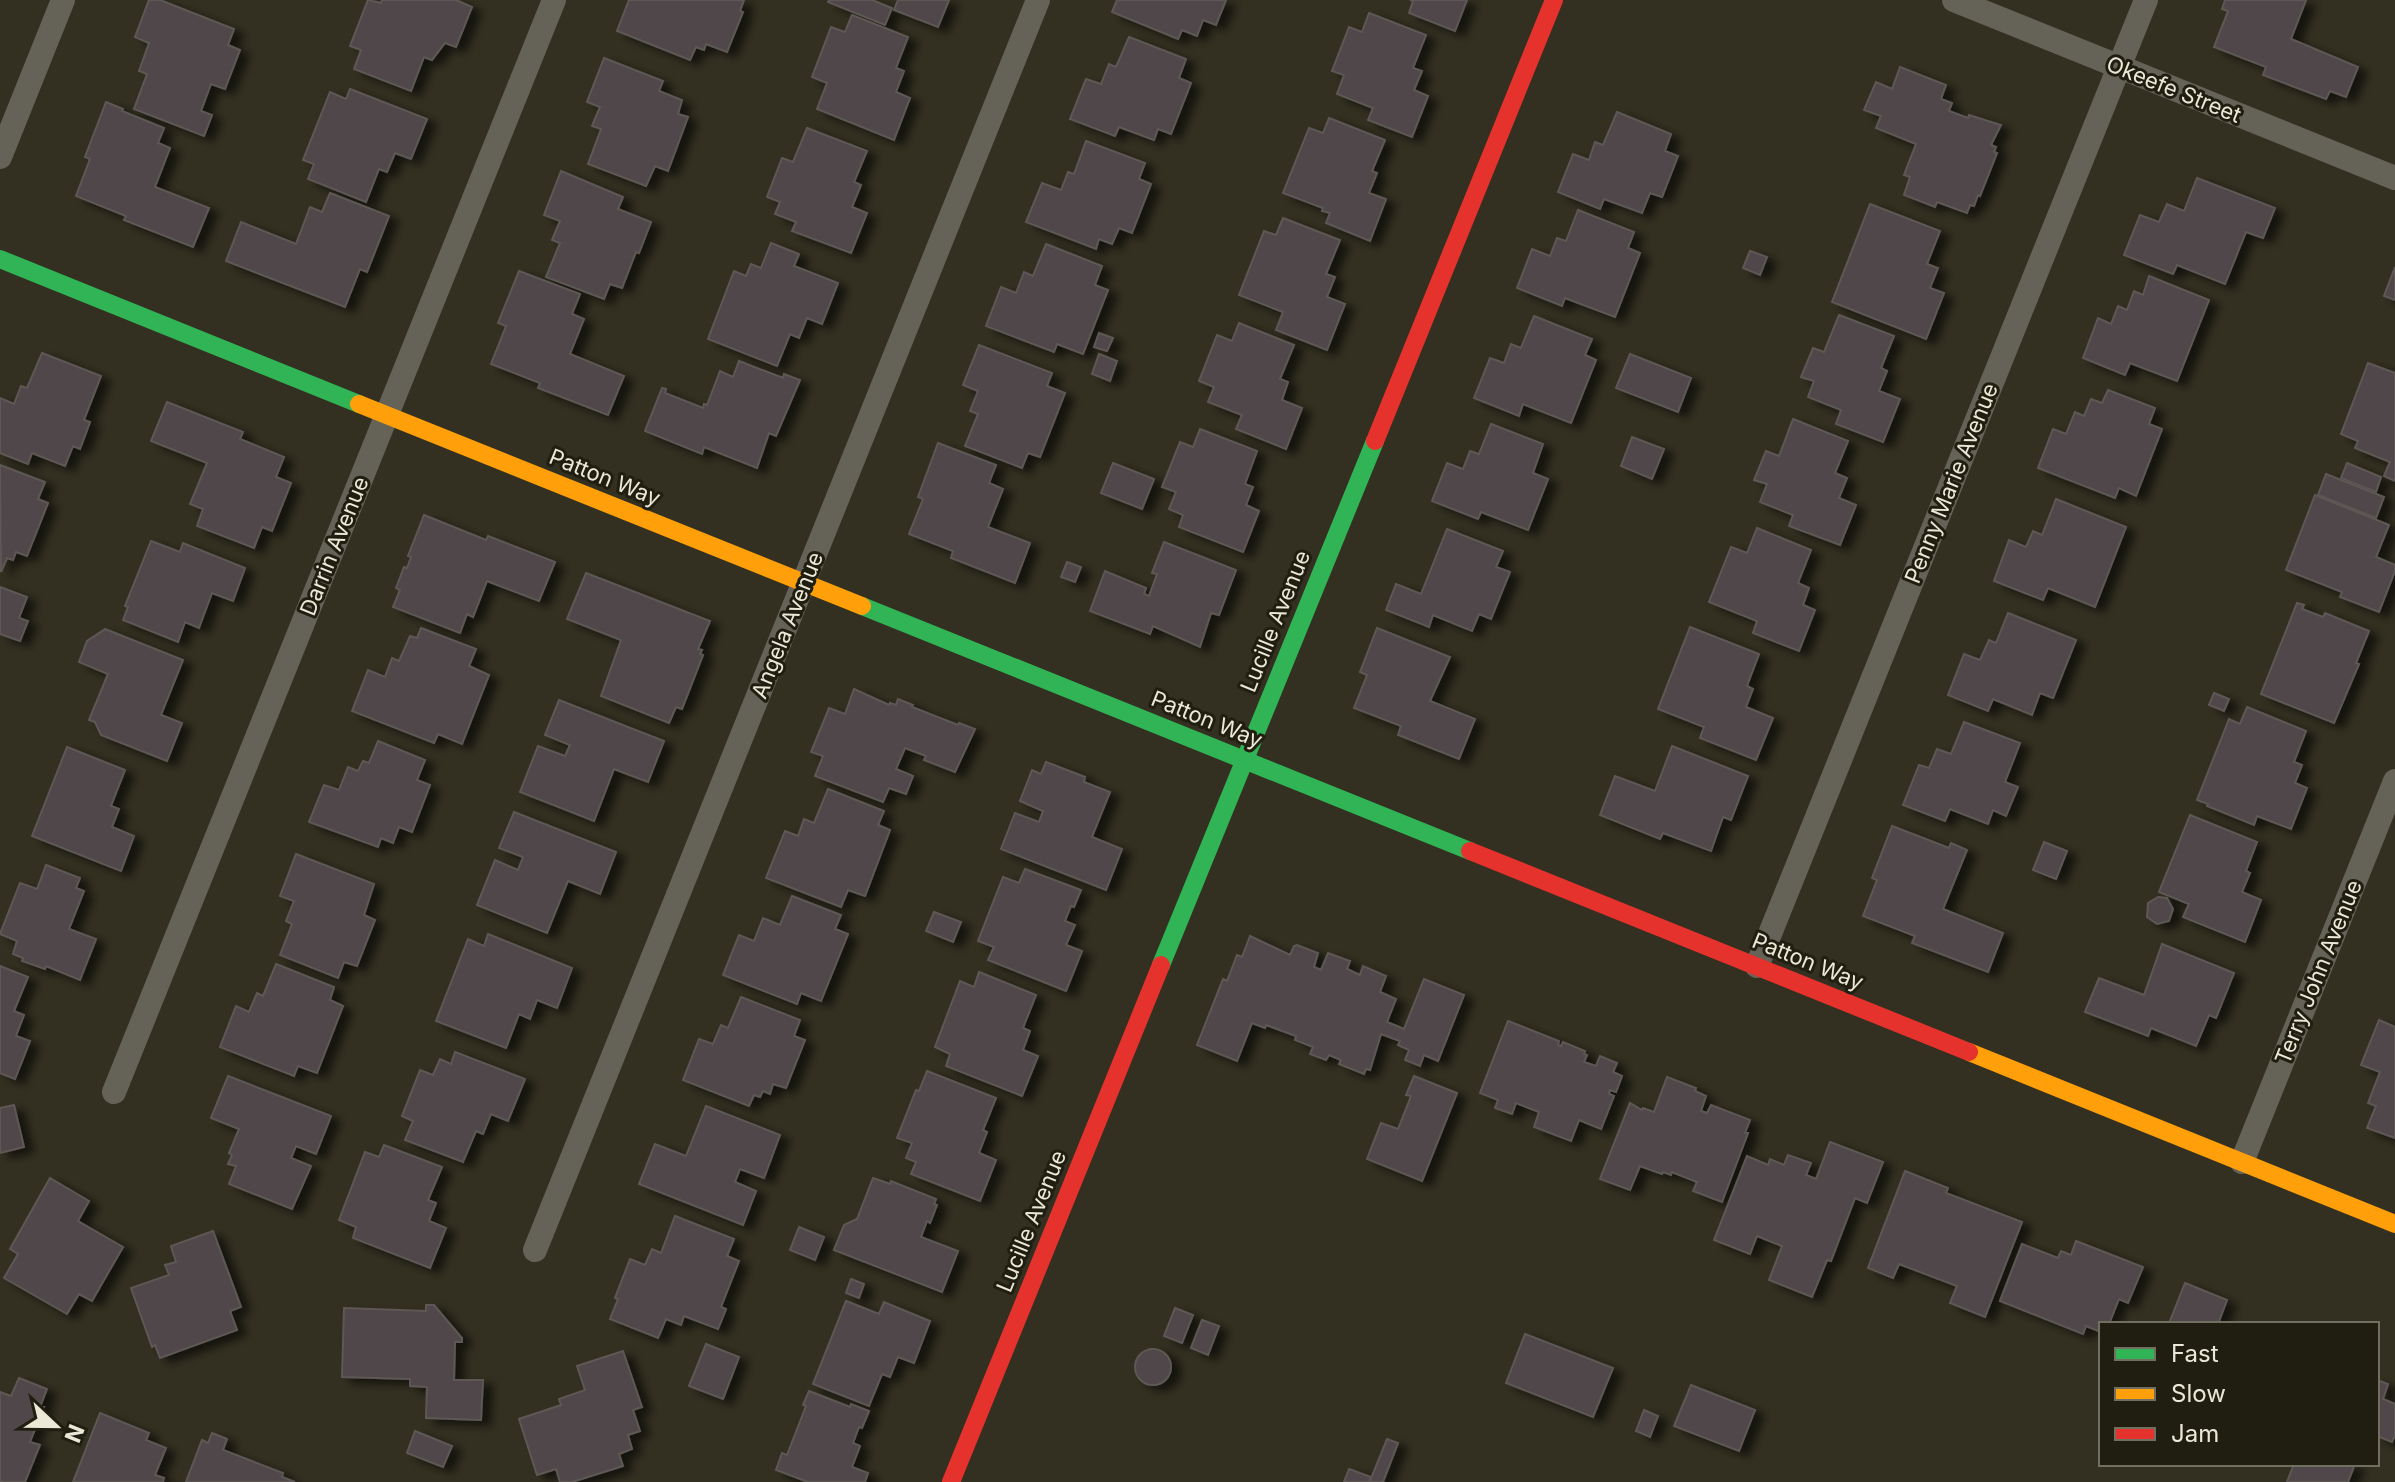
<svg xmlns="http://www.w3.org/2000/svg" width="2395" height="1482" font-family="Inter,sans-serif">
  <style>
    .building { fill: #504648; stroke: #5d5855; stroke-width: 2; filter: url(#shadow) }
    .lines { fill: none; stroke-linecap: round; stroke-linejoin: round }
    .street { stroke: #656358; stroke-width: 24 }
    .fast { stroke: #30b455; stroke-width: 18 }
    .slow { stroke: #ff9f0a; stroke-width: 18 }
    .jam { stroke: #e5322d; stroke-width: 18 }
    .labels { text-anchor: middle; stroke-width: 6; stroke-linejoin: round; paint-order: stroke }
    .street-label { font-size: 22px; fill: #ebe8d7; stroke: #201e11 }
  </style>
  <defs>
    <filter id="shadow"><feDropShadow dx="9" dy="5" stdDeviation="4" flood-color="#0009"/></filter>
  </defs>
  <rect width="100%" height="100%" fill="#333021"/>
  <g class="building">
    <polygon points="149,0 160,0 234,29 228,45 240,50 225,89 211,84 201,111 212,115 204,136 134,109 147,74 139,71 149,43 135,37"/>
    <polygon points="368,0 381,3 382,0 456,0 472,7 456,47 445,43 432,60 424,57 411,91 354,69 361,50 350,46"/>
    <polygon points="629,0 744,0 740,11 743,12 727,52 706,44 704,50 696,47 690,60 617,31"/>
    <polygon points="829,0 872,0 892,8 885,25 828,2"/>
    <polygon points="898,0 949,0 938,27 894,10"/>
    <polygon points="1117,0 1226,0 1216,25 1203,20 1197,36 1182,30 1178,39 1112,12"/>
    <polygon points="1410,0 1467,0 1455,31 1409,13 1413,1"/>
    <polygon points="2225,0 2306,0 2291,39 2358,67 2346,97 2330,91 2326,99 2263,75 2266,67 2214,47 2228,11 2222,9"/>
    <polygon points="1369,13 1426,35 1413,68 1422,71 1414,90 1428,96 1412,137 1368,120 1373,108 1337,94 1344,75 1332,71 1349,27 1362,32"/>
    <polygon points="852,15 908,37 896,68 904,71 896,92 910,98 894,140 817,109 827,83 812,77 831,27 845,32"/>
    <polygon points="1129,37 1186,59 1179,78 1191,83 1171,134 1158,129 1154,140 1119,127 1115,136 1070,119 1086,79 1101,84 1109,64 1116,67"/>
    <polygon points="604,58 663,81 659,91 682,100 678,114 688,117 668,171 655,166 646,186 588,164 601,129 592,126 600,107 587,102"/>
    <polygon points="1900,67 1946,85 1941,99 1952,103 1949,111 1968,118 1969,115 2001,125 1991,145 1996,147 1994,152 1997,153 1980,196 1978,195 1974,206 1970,205 1967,213 1937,202 1935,207 1904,195 1910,177 1904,175 1916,144 1876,128 1881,116 1864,110 1876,82 1892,89"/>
    <polygon points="350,89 427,119 411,159 395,153 387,172 379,169 366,202 308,179 314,164 303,160 330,92 346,99"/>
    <polygon points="106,102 123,109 122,111 164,128 158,143 170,148 155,187 209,208 193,247 124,220 126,216 76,196 90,159 85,157"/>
    <polygon points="1617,112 1671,134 1665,151 1678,156 1662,197 1650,193 1642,213 1604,199 1600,209 1558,192 1573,154 1589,160 1595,142 1603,145"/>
    <polygon points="1329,118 1385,140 1372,171 1377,173 1369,193 1386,199 1370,241 1326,223 1330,213 1322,211 1323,208 1283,193 1309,128 1323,133"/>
    <polygon points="807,128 867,151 854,182 861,185 852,207 867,213 851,253 792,231 796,222 775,214 780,202 767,197 782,158 793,162"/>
    <polygon points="1086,141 1145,163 1139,179 1151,184 1132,233 1119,228 1112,244 1099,239 1096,249 1026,222 1042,183 1061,190 1068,172 1074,174"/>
    <polygon points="561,171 623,197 618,209 651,222 639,253 636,252 622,288 610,284 604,299 546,277 560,243 552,240 560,221 544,215"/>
    <polygon points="2197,178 2275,208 2263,238 2246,232 2225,284 2177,265 2173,274 2124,255 2140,215 2159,222 2167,204 2184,211"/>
    <polygon points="330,193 389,216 367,272 360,269 345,307 226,261 241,222 296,244 310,207 322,212"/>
    <polygon points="1870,204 1940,231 1927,264 1938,268 1930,288 1944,293 1926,339 1832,302"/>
    <polygon points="1578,210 1634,232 1628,248 1640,253 1615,317 1565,298 1562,306 1517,288 1532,249 1550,256 1557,238 1566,241"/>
    <polygon points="1283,218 1340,240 1326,274 1335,277 1327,297 1345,304 1327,350 1276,330 1283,312 1239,295 1264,231 1276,235"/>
    <polygon points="771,243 799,254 794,266 838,283 822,324 807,318 799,338 790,334 777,366 708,339 734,271 746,276 751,264 761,268"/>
    <polygon points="1046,244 1102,266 1095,285 1108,290 1083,354 1057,344 1054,352 986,326 1001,287 1016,293 1024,272 1033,276"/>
    <polygon points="1750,251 1767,257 1760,275 1743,268"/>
    <polygon points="2395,267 2395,300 2384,296"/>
    <polygon points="519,271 580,294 572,314 584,319 570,354 624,376 608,415 538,388 540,383 491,364 506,326 498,323"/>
    <polygon points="2149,276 2209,300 2177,381 2130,363 2125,375 2083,358 2098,318 2111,324 2118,306 2127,310 2134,291 2143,295"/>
    <polygon points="1839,315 1894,336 1881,368 1887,371 1879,391 1900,399 1883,442 1836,424 1841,410 1808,397 1814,381 1801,377 1813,348 1824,352"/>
    <polygon points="1534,316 1592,339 1585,355 1596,360 1571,423 1523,404 1519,416 1474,398 1490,358 1504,363 1511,344 1521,348"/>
    <polygon points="1239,323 1294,345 1280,379 1288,382 1282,400 1302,408 1286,449 1236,429 1242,415 1208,402 1214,387 1199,381 1217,335 1232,341"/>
    <polygon points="1099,333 1113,338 1107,351 1094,347"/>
    <polygon points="979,345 1052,373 1047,386 1065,393 1040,457 1028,453 1022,468 965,446 978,414 970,411 978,391 963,385"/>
    <polygon points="42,353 101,376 84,420 90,422 80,449 73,446 65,466 32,453 28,464 0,453 0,398 14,404 21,386 27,388"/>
    <polygon points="1099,354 1117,361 1110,381 1092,374"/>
    <polygon points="1630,354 1691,378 1678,412 1616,388"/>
    <polygon points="739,361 783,378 784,374 800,380 776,436 769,433 757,468 704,447 702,454 645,431 662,388 666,389 665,393 703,408 704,404 707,405 720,371 733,377"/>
    <polygon points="2368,363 2395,373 2395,481 2384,476 2390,462 2355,448 2358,441 2341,434"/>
    <polygon points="2108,390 2155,408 2149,424 2162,429 2136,496 2119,488 2115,498 2038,468 2053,429 2066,434 2075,412 2084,416 2091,399 2102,403"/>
    <polygon points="167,402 243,432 240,439 284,457 276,477 291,483 272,531 262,527 254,548 197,526 203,509 190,504 207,463 151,441"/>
    <polygon points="1793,419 1848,441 1835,473 1847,478 1839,498 1856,505 1840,545 1789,526 1793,515 1760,502 1767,484 1754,480 1766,451 1779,456"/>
    <polygon points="1491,424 1543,444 1533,473 1548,479 1528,530 1481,512 1478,519 1432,501 1447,463 1463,469 1470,451 1479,454"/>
    <polygon points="1200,429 1257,451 1245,484 1253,487 1246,505 1259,511 1243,552 1179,527 1183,515 1169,509 1176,492 1162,487 1180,442 1193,447"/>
    <polygon points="1632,437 1664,449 1652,479 1621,466"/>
    <polygon points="938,443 996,465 989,483 1003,489 988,527 1030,543 1015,583 951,558 953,551 909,534 923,499 918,497"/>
    <polygon points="1113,463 1154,479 1142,509 1101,493"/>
    <polygon points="2347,463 2381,477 2376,492 2341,478"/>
    <polygon points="0,465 45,482 38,499 48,503 27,556 16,552 13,560 7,558 1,572"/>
    <polygon points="2326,474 2384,497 2376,518 2318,495"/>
    <polygon points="2315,495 2389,525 2376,557 2395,565 2395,571 2379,612 2340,597 2342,592 2286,570"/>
    <polygon points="2056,499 2126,527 2095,607 2048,588 2043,600 1994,581 2009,540 2026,547 2033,531 2042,535"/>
    <polygon points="424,515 486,540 488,536 555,562 539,601 487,581 473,617 467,614 460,633 393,607 400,590 396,588 404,567 407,568 411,557 408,556"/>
    <polygon points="1757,528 1811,550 1798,583 1809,588 1803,605 1815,610 1799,651 1753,633 1757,621 1709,602 1731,547 1747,553"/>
    <polygon points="1447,529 1503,551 1496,567 1510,572 1491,619 1479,614 1472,631 1433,615 1429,627 1386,610 1396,584 1421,594"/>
    <polygon points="151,541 180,552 183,543 245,568 233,601 212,593 199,628 185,622 178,642 123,620 128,607 125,606"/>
    <polygon points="1164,542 1236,570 1219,615 1211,613 1200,647 1153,626 1150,634 1090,611 1105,571 1146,588 1144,594 1149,596 1157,574 1152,573"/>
    <polygon points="1067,562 1081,567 1075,582 1061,577"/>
    <polygon points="586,573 710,621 698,649 702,650 700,654 703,655 682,709 676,707 669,723 601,696 621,640 567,619"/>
    <polygon points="0,587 27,597 19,618 28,621 20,641 0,634"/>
    <polygon points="2297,603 2304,605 2302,609 2323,617 2325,613 2369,631 2356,663 2359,664 2334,723 2261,694"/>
    <polygon points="2008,613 2076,640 2053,698 2040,693 2032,715 1993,699 1988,711 1948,695 1964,654 1980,660 1989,640 1996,643"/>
    <polygon points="1690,627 1759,654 1747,686 1753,689 1746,707 1773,718 1756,760 1700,738 1704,727 1658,709"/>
    <polygon points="421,628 476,649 469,666 489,675 462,744 438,734 434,743 352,711 368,670 385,677 392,658 399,661 410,636 417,638"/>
    <polygon points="1377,628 1450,657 1430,701 1475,719 1459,759 1398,735 1401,726 1354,708 1367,675 1360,672"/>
    <polygon points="105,629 183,660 161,715 182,723 167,761 101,735 95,722 89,720 108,674 79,662 87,641"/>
    <polygon points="854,689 889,705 890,703 896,705 898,699 913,705 912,707 958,725 959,723 975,729 955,772 924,760 926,756 905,748 896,769 913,776 906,794 889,788 883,802 815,776 823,756 811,752 829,708 845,714"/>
    <polygon points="2214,693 2229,699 2224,711 2209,705"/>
    <polygon points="559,700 664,741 648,782 614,769 594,821 520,792 538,746 565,756 570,745 545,735"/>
    <polygon points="2247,707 2306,731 2294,762 2302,765 2295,783 2307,788 2291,829 2257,816 2254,825 2207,806 2208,804 2197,800 2229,719 2240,724"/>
    <polygon points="1964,722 2020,743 2005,782 2018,787 2006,816 1993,810 1988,824 1950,809 1945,821 1903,805 1919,765 1929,768 1937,749 1951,754"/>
    <polygon points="378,741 425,760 417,780 430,785 412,832 399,827 393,843 381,838 378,847 309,822 324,785 339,790 348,767 358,771 363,761 369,763"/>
    <polygon points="1672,746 1748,776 1731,820 1723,817 1711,851 1663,833 1660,839 1600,815 1615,776 1655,791"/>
    <polygon points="67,747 125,770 111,806 119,809 112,827 134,836 121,871 32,836"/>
    <polygon points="1046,762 1085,777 1084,782 1110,792 1092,837 1122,849 1106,890 1001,849 1015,813 1039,822 1043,811 1020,801 1032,770 1041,774"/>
    <polygon points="828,789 884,811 878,825 890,830 865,896 848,890 841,907 766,878 785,831 798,836 804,819 814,823"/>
    <polygon points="514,812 616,852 600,894 568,881 547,933 477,905 495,860 518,870 523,857 499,848"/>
    <polygon points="2190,815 2257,842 2246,871 2250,873 2242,892 2261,900 2245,942 2183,917 2189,904 2159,892"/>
    <polygon points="1892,826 1949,848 1951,843 1967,850 1943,909 2003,933 1988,972 1912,943 1915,936 1863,916 1877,880 1872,878"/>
    <polygon points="2044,842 2067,851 2056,879 2033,870"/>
    <polygon points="296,854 374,884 364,915 375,920 357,966 344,962 338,978 280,955 292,924 286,921 294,901 280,896"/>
    <polygon points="46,865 80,878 76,888 84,891 69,929 96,939 80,980 46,966 45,969 22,961 23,958 13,954 17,941 0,934 20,883 37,889"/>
    <polygon points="1025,869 1081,890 1074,907 1071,906 1065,921 1075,925 1066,945 1082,951 1066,991 988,960 994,947 978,941 1003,877 1019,883"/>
    <polygon points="792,896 841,915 835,929 848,934 821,1001 801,993 797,1004 723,975 739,935 754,941 763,918 780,925"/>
    <polygon points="2158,897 2167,898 2173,909 2169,921 2157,924 2147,917 2148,903"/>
    <polygon points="934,912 961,922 953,942 926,931"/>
    <polygon points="488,934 572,968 557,1008 537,1000 530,1019 519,1014 506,1048 436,1021 468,939 484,946"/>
    <polygon points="1250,936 1290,955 1294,946 1297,945 1318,953 1314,967 1321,970 1328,953 1350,961 1347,969 1360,975 1363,966 1386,976 1380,992 1396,999 1387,1022 1404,1029 1424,979 1464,995 1438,1061 1424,1055 1420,1066 1405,1060 1409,1050 1398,1045 1400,1041 1381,1034 1370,1070 1366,1069 1364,1074 1339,1064 1341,1060 1329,1055 1326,1060 1310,1054 1313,1047 1295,1040 1296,1036 1266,1025 1265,1028 1252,1023 1237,1061 1197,1045 1223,979 1227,981 1237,955 1242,957"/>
    <polygon points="2162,944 2234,973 2216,1018 2209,1015 2196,1046 2151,1028 2148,1036 2085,1012 2099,978 2144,995"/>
    <polygon points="276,964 334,987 330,1000 343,1006 317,1073 298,1066 294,1076 220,1047 236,1006 249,1012 257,993 263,996"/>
    <polygon points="0,966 28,977 14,1011 24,1015 16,1036 30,1041 15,1079 0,1073"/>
    <polygon points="979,972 1036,995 1023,1028 1030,1031 1023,1050 1038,1056 1022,1096 946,1066 950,1054 935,1047 960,981 974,987"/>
    <polygon points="741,997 800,1020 794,1036 805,1040 786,1088 773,1084 770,1094 763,1091 760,1097 754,1095 749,1106 683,1080 699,1039 713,1044 721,1025 728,1028"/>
    <polygon points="2379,1020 2395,1027 2395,1138 2367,1128 2376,1106 2368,1103 2380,1072 2361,1065"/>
    <polygon points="1508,1021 1559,1041 1558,1045 1561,1046 1563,1042 1585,1051 1584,1054 1587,1055 1584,1062 1596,1066 1600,1056 1617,1063 1613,1072 1622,1076 1616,1092 1610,1090 1609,1094 1614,1096 1601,1129 1579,1120 1571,1141 1534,1127 1539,1112 1516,1103 1512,1114 1495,1108 1498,1100 1480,1093"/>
    <polygon points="455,1052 525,1079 508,1121 491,1114 483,1134 476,1131 463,1162 405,1140 413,1121 402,1116 420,1070 433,1075 440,1059 451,1064"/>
    <polygon points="927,1071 996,1098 983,1130 987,1132 979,1153 996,1160 980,1201 911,1174 916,1162 906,1158 912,1143 897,1138 916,1090 919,1091"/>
    <polygon points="228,1076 331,1116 316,1154 296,1146 291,1158 311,1166 292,1209 229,1184 236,1166 228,1164 232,1155 229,1153 239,1129 211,1118"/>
    <polygon points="1414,1076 1457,1093 1422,1181 1367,1159 1381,1123 1398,1129 1411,1096 1406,1095"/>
    <polygon points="1667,1077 1696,1088 1695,1091 1706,1096 1701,1111 1707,1113 1711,1105 1750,1120 1745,1133 1748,1133 1722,1202 1693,1191 1697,1182 1672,1172 1671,1175 1663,1172 1662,1174 1640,1166 1630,1190 1600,1179 1630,1103 1642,1110 1643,1108 1654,1112"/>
    <polygon points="14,1105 24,1147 0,1153 0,1108"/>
    <polygon points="706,1106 780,1135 764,1178 740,1169 735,1182 756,1191 743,1225 639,1184 655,1144 686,1156"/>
    <polygon points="1830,1142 1883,1162 1867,1203 1855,1198 1831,1261 1827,1260 1812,1297 1769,1280 1782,1246 1757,1236 1750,1254 1714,1240 1747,1156 1768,1165 1770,1159 1784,1165 1788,1155 1811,1163 1806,1175 1816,1179"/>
    <polygon points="384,1145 442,1167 428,1200 436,1203 429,1221 446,1228 430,1268 353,1238 356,1227 339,1220 365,1152 379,1157"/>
    <polygon points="1905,1171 1948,1188 1946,1193 2022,1222 1985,1317 1950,1303 1957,1286 1899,1264 1893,1278 1868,1268"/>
    <polygon points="50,1178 89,1201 78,1221 123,1247 92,1301 79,1294 67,1314 4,1278 18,1254 10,1249"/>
    <polygon points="873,1178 890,1184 891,1181 936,1199 934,1204 937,1205 930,1223 927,1221 921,1237 958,1251 942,1292 834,1250 844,1225 857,1219"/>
    <polygon points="675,1216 734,1239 727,1256 739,1261 721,1307 726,1309 718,1329 684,1316 681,1325 666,1319 658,1338 610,1319 618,1299 615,1298 630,1259 645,1265 652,1249 661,1253"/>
    <polygon points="799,1227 824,1237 815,1260 790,1250"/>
    <polygon points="213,1231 241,1307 230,1311 237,1330 160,1358 155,1345 152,1347 131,1288 169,1275 165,1265 176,1262 171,1246"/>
    <polygon points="2076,1241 2143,1267 2128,1303 2119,1299 2109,1324 2101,1324 2101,1332 2086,1326 2083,1334 2000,1301 2022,1244 2058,1258 2061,1251 2071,1255"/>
    <polygon points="851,1279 864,1284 859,1298 846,1293"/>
    <polygon points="2185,1283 2227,1300 2218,1324 2172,1324 2170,1321"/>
    <polygon points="846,1301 879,1314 884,1302 930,1321 914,1363 898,1357 890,1377 882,1374 869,1406 813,1384"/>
    <polygon points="426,1305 434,1305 462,1338 462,1342 455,1342 454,1380 483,1380 481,1420 426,1418 427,1387 410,1386 410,1379 342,1377 344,1308 426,1311"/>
    <polygon points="1175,1308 1193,1315 1182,1343 1164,1336"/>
    <polygon points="1202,1320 1219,1326 1208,1355 1191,1348"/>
    <polygon points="1525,1334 1613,1368 1593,1417 1506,1383"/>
    <polygon points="706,1344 739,1357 723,1399 689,1386"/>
    <circle cx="1153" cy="1367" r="18"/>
    <polygon points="623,1351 642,1407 633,1410 640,1431 628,1435 632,1449 619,1454 623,1466 572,1482 560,1482 556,1469 537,1475 519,1419 561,1405 559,1399 585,1390 577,1366"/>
    <polygon points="19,1378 47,1389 40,1407 44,1407 30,1442 40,1445 25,1482 3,1482 0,1481 0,1392 11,1396"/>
    <polygon points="2377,1380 2388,1384 2383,1399 2395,1404 2395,1435 2392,1442 2377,1436"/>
    <polygon points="1691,1385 1755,1410 1739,1451 1674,1426"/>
    <polygon points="809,1391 850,1407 851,1404 869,1411 862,1428 859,1427 853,1443 860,1446 852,1467 868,1473 865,1482 808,1482 776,1470 782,1453 787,1455 806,1406 803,1405"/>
    <polygon points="1644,1410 1658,1416 1650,1437 1636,1431"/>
    <polygon points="100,1413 149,1433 146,1440 166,1448 155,1475 164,1478 163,1482 73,1482"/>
    <polygon points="415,1431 452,1446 443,1467 407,1453"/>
    <polygon points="212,1433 227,1439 223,1450 283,1473 282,1477 295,1482 186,1482 202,1440 208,1443"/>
    <polygon points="1387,1439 1398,1443 1383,1482 1372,1482 1370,1481"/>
    <polygon points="2294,1464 2355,1464 2348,1482 2287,1482"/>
    <polygon points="1349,1469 1371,1477 1369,1482 1344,1482"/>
  </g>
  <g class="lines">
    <g class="street">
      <polyline points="1954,0 2395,178"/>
      <polyline points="0,157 63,0"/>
      <polyline points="1757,966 2146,0"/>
      <polyline points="114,1092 554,0"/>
      <polyline points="2242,1162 2395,781"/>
      <polyline points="535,1250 1038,0"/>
    </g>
    <g class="fast">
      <polyline points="0,259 359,404"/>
      <polyline points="862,606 1470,851"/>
      <polyline points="1161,965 1375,441"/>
    </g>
    <g class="slow">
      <polyline points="359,404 862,606"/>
      <polyline points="1969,1052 2395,1224"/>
    </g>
    <g class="jam">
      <polyline points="1375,441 1554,0"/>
      <polyline points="1470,851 1969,1052"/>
      <polyline points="951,1482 1161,965"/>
    </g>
  </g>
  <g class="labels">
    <g class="street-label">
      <text transform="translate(2174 89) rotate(22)" y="8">Okeefe Street</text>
      <text transform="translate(605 477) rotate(22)" y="8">Patton Way</text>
      <text transform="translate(1951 483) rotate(-68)" y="8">Penny Marie Avenue</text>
      <text transform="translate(334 546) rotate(-68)" y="8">Darrin Avenue</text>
      <text transform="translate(1275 621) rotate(-68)" y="8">Lucille Avenue</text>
      <text transform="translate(787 625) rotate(-68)" y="8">Angela Avenue</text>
      <text transform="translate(1207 719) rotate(22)" y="8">Patton Way</text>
      <text transform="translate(1808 961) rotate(22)" y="8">Patton Way</text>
      <text transform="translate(2318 972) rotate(-68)" y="8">Terry John Avenue</text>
      <text transform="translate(1031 1221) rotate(-68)" y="8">Lucille Avenue</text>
    </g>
  </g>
  <rect x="2099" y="1322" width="280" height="144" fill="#201e11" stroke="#716f60" stroke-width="2"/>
  <rect x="2115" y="1348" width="40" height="12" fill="#30b455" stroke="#716f60" stroke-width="2"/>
  <text x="2171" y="1362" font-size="24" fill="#ebe8d7">Fast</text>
  <rect x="2115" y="1388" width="40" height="12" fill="#ff9f0a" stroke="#716f60" stroke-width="2"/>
  <text x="2171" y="1402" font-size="24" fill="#ebe8d7">Slow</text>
  <rect x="2115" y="1428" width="40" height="12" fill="#e5322d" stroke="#716f60" stroke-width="2"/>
  <text x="2171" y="1442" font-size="24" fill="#ebe8d7">Jam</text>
  <g transform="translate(56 1426) rotate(112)" stroke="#201e11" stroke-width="6" paint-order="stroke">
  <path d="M0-6L14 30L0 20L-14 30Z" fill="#ebe8d7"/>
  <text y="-12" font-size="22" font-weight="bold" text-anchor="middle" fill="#ebe8d7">N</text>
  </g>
</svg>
